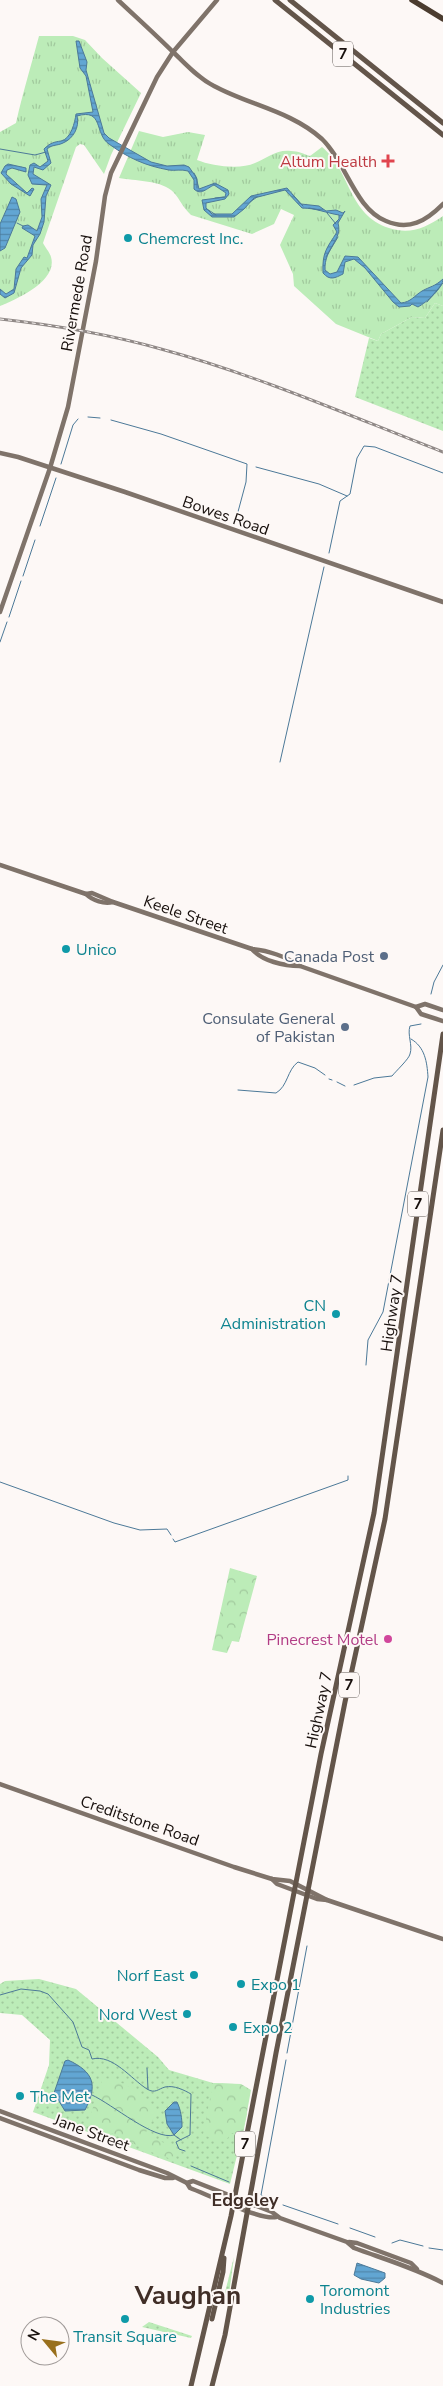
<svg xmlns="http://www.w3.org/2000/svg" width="443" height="2386" font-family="'Nunito Sans',sans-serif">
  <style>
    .grass { fill: url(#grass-dots) }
    .forest { fill: url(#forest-crowns) }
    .park { fill: url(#park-tufts) }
    .water { fill: url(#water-rules); stroke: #4c7998 }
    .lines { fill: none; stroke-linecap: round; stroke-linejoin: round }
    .stream { stroke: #4c7998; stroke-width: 1 }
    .secondary { stroke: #7f736a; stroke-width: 4.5 }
    .primary { stroke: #63554a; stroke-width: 5 }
    .highway { stroke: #4b3c2f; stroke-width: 5.5 }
    .rail-casing { stroke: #908987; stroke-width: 3 }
    .rail { stroke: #fdf8f6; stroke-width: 1; stroke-dasharray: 4; stroke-linecap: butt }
    .health-dot { fill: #e0444e; stroke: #fdf8f6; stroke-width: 2 }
    .culture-dot { fill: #0f9aa8; stroke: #fdf8f6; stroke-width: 2 }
    .service-dot { fill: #5c6f8a; stroke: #fdf8f6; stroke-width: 2 }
    .hotel-dot { fill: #d1479c; stroke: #fdf8f6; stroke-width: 2 }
    .labels { text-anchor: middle; stroke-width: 4; stroke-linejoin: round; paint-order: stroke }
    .shield { fill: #fdf8f6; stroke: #5d5653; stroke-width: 1 }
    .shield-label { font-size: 15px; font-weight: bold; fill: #18100d }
    .health-label { font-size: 16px; fill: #be3a42; stroke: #fdf8f6; text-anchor: end }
    .culture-label { font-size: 16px; fill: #0d838f; stroke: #fdf8f6; text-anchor: start }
    .street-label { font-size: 16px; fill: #18100d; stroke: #fdf8f6 }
    .service-label { font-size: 16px; fill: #4e5e75; stroke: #fdf8f6; text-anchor: end }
    .hotel-label { font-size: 16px; fill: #b23c85; stroke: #fdf8f6; text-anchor: end }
    .neighbourhood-label { font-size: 18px; font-weight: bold; fill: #402e27; stroke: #fdf8f6 }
    .town-label { font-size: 26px; font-weight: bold; fill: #402e27; stroke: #fdf8f6 }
  </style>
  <defs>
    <pattern id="grass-dots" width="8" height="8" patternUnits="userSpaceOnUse" patternTransform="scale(1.25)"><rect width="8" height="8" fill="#bcecb8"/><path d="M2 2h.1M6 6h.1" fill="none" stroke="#a1c99d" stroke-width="1.8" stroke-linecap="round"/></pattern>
    <pattern id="forest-crowns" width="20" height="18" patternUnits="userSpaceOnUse" patternTransform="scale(1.25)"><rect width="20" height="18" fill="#bcecb8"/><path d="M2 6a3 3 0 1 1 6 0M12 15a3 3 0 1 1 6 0" fill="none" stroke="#a1c99d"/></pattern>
    <pattern id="park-tufts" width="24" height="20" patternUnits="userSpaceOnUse" patternTransform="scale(1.25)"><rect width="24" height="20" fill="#bcecb8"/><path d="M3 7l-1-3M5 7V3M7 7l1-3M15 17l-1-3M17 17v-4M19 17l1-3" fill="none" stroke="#a1c99d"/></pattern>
    <pattern id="water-rules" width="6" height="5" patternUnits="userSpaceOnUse" patternTransform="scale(1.25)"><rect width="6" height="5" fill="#62a6d3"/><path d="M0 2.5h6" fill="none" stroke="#5086aa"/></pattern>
  </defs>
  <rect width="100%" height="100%" fill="#fdf8f6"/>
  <g class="grass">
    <polygon points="435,303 443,306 443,431 355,397 369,338 378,341 381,334 412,317 425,318"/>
    <polygon points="39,1979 76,1989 158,2057 169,2070 213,2083 235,2084 247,2114 230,2184 33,2112 49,2065 50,2040 22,2015 0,2013 0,1984 5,1981"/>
    <polygon points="234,2257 228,2302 223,2300"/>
    <polygon points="149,2322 192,2336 191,2338 142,2327"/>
  </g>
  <g class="forest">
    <polygon points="230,1568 257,1576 239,1642 232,1641 227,1653 212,1650"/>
    <path d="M 103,2078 C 124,2080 145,2095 157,2112 L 145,2134 L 173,2147 L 177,2161 L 151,2152 L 88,2122 Z"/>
    <polygon points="213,2083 241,2084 251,2090 243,2134 231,2133 225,2142 203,2135"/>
  </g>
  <g class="park">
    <path d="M 39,36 L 73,36 L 85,40 L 102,58 L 141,93 L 111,155 L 104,174 L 84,145 L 80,144 L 76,147 L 43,243 C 45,247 50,253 51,257 C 58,281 17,299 0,306 L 0,132 L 16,123 C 23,92 31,66 39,36 Z"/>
    <path d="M 139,131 L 163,137 L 188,132 L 205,135 L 197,160 C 212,166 240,170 255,163 C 267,158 277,149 291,151 C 298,151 304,154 310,156 L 322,147 C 351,171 348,215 389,228 C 410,235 425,228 443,216 L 443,306 L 435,303 L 425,318 L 412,317 L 381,334 L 378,341 L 336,324 L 294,286 L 293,274 L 280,245 L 294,215 L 281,209 L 274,224 L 252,234 L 191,215 C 182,207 178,195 171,190 C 158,180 135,181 119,178 Z"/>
  </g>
  <g class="water">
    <path d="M 76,41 L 79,41 L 87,62 L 86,70 L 104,133 L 109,138 L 151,162 L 167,166 L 184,165 L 189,167 L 196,177 L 199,189 L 215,183 L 228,190 L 229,194 L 225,199 L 206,203 L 206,208 L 212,214 L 232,214 L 251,196 L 287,188 L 301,204 L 319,206 L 326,211 L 336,210 L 343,213 L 345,211 L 338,223 C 343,240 324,248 325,270 L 330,274 L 337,272 L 345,256 L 358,257 L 401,303 C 411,302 414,296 422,291 C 431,286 434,287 443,279 C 443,288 427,302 418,307 L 412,304 L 410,306 L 399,307 L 393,302 L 365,268 L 354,259 L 345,262 L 343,274 C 335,278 330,281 323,273 C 322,252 327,248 337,232 L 333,225 L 339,219 L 339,215 C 326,213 316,208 302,208 L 285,190 L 254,198 L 244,209 L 234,217 L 212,217 L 204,210 L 202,200 L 225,197 L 226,193 L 214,185 C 207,188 201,196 194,189 L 194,180 L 188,171 C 181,169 175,171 169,170 C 146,166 128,158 109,144 C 94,134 104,108 77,116 C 80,127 73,139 63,143 C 57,146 53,144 47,149 L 51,163 L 43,170 L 34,167 L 33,174 L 51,185 L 46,196 L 44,222 L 40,234 L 33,245 L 32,255 L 21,268 L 14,293 L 5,298 L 0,294 L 0,289 L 6,294 L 14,289 L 16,269 L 24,257 L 27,258 L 35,236 L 22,228 L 23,226 L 28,225 L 37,231 L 42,217 L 41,199 L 47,185 L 32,184 L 28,175 L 30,165 L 34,163 L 40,167 L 48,161 L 44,149 C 50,143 54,142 61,141 C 71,139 75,122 76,114 L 93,112 L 86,76 L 80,68 Z"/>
    <polygon points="8,164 26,168 26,172 12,168 7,170 6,174 27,193 32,188 34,189 30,196 11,184 1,173 5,166"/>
    <polygon points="12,197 16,199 20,212 5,248 0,251 0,224"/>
    <path d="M 68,2060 C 94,2072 98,2085 85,2110 L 65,2111 L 54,2093 L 65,2061 Z"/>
    <path d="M 174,2102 L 177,2102 C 181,2110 182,2119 182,2127 L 174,2135 L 167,2124 L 165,2111 Z"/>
    <polygon points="357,2263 385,2273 385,2278 379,2283 361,2279 354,2275"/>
  </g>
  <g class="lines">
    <g class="stream">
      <polyline points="0,149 35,155 46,152"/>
      <polyline points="194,173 197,179 197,188"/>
      <polyline points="292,194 303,206"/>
      <polyline points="215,198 224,197"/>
      <polyline points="250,202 257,197"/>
      <polyline points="309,208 320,210"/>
      <polyline points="207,209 216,215"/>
      <polyline points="327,213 336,224"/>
      <polyline points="17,223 23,226"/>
      <polyline points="326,257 338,237"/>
      <polyline points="427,302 443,283"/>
      <polyline points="88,417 100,418"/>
      <polyline points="111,420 161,434 247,464 246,482 235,523"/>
      <polyline points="61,464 73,425 78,419"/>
      <polyline points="256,467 319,484 347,496"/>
      <polyline points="40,526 56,478"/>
      <polyline points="329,553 340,501 350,494 357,458 364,446 375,447 443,473"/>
      <polyline points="23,576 35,540"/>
      <polyline points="9,617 21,581"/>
      <polyline points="0,642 7,622"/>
      <polyline points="280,762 324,567"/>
      <polyline points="431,994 434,982 443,965"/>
      <polyline points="329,1079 332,1080"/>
      <polyline points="337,1082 345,1086"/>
      <path d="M 354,1085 L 374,1078 L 392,1076 C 396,1071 409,1059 410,1054 C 413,1045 407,1035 410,1026 L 421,1024"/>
      <path d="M 238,1090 L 276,1093 C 288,1086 287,1070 298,1062 L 315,1068 L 325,1075"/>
      <path d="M 366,1365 L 368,1340 L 383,1312 L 428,1077 C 427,1062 425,1047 411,1039"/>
      <polyline points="0,1482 114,1523 140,1530 167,1529 171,1535"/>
      <polyline points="173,1539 175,1542 348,1480 348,1476"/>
      <path d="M 0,1995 L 21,1989 L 40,1991 L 48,1994 L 73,2022 L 82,2047 L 89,2050 L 92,2059 C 113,2054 131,2079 147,2089 C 155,2094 158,2089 165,2087 C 174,2085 184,2090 191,2094 L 190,2135 L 176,2142 L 179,2149 L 185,2151"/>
      <polyline points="287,2053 307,1946"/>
      <polyline points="147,2068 148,2089"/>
      <path d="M 92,2095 C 112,2104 155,2141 174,2135 L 181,2140"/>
      <polyline points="191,2166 229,2182"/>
      <polyline points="273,2201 261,2195 286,2060"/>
      <polyline points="283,2205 338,2224"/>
      <polyline points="350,2228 375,2237"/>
      <polyline points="392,2243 400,2240 423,2246"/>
      <polyline points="429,2248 443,2250"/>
    </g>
    <g class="secondary">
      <path d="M 118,0 C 136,17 155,34 173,52 C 186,64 198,78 214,86 C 249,105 291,111 322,139 C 346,162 355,209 386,221 C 409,231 426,221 443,204"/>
      <polyline points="0,453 18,457 125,492 443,602"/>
      <polyline points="0,612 50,468 68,407 96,261 105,196 111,173 157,77 173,52 217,0"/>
      <path d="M 0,865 L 86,894 C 93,901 104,904 113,902"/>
      <path d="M 86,894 L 92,893 L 113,902 L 252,949 C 267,950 287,957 300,966 L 416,1007 L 421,1014 L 443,1021"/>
      <path d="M 252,949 C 262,961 284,966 300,966"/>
      <polyline points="416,1007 425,1004 443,1010"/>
      <polyline points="0,1784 234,1867 272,1879 290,1881 327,1900 443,1939"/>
      <polyline points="272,1879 277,1884 317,1899 327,1900"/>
      <path d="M 0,2111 L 167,2173 L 187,2183 L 190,2188 C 206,2194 262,2221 276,2217"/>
      <polyline points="0,2118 139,2170 165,2178 173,2178"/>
      <path d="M 187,2183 L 193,2181 L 272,2212 L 280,2218 L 347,2242 L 354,2248 C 384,2259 415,2268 443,2283"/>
      <polyline points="349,2242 357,2243 411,2263 417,2269"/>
    </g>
    <g class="primary">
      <polyline points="275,0 443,135"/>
      <polyline points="290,0 443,123"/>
      <polyline points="212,2319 223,2272 224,2258"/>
      <polyline points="191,2386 231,2216 321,1754 374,1513 443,1034"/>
      <polyline points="212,2386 225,2335 276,2053 345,1702 385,1519 443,1130"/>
    </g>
    <polyline class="highway" points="412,0 443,19"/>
    <defs>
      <path id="rail" d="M 0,319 C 54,325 108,334 161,349 C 257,375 350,416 443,452"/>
    </defs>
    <use href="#rail" class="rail-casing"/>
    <use href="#rail" class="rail"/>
  </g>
  <path class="health-dot" d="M385.5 153.5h5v5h5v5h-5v5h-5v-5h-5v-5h5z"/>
  <g class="culture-dot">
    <circle cx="128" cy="238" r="5"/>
    <circle cx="66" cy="949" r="5"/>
    <circle cx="336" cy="1314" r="5"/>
    <circle cx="194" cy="1975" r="5"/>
    <circle cx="241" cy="1984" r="5"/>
    <circle cx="187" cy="2014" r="5"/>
    <circle cx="233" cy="2027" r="5"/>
    <circle cx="20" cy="2096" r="5"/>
    <circle cx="310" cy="2299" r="5"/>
    <circle cx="125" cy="2319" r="5"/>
  </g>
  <g class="service-dot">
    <circle cx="384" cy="956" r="5"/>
    <circle cx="345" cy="1027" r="5"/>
  </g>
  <circle class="hotel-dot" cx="388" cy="1639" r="5"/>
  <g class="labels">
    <g class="shield">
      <rect x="333" y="41.5" width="20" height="25" rx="4"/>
      <rect x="408" y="1191.5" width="20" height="25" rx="4"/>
      <rect x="339" y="1672.5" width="20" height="25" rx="4"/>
      <rect x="235" y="2131.5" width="20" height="25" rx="4"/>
    </g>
    <g class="shield-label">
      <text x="343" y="59">7</text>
      <text x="418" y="1209">7</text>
      <text x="349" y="1690">7</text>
      <text x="245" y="2149">7</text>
    </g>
    <g class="health-label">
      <text x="377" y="167">Altum Health</text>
    </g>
    <g class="culture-label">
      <text x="138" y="244">Chemcrest Inc.</text>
      <text x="76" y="955">Unico</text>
      <text x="326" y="1311" text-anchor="end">CN<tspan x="326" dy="18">Administration</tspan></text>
      <text x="184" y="1981" text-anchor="end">Norf East</text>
      <text x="251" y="1990">Expo 1</text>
      <text x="177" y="2020" text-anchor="end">Nord West</text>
      <text x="243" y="2033">Expo 2</text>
      <text x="30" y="2102">The Met</text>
      <text x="320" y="2296">Toromont<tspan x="320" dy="18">Industries</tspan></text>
      <text x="125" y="2342" text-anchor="middle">Transit Square</text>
    </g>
    <g class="street-label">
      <text transform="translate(76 293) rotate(-80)" y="6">Rivermede Road</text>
      <text transform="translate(226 515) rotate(19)" y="6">Bowes Road</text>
      <text transform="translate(186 914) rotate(19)" y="6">Keele Street</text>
      <text transform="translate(391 1313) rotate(-82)" y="6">Highway 7</text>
      <text transform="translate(318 1710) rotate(-78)" y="6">Highway 7</text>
      <text transform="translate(140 1820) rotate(19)" y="6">Creditstone Road</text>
      <text transform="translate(92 2132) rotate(20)" y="6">Jane Street</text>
    </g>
    <g class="service-label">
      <text x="374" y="962">Canada Post</text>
      <text x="335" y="1024">Consulate General<tspan x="335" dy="18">of Pakistan</tspan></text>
    </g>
    <g class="hotel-label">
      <text x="378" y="1645">Pinecrest Motel</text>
    </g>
    <g class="neighbourhood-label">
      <text x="245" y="2206">Edgeley</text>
    </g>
    <g class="town-label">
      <text x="188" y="2304">Vaughan</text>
    </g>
  </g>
  <g transform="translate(45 2341) rotate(299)"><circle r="24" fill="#fdf8f6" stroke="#a19b99"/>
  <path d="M0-4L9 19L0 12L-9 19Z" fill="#99701d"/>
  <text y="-8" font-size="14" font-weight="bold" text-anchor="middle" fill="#18100d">N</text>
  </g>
</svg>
